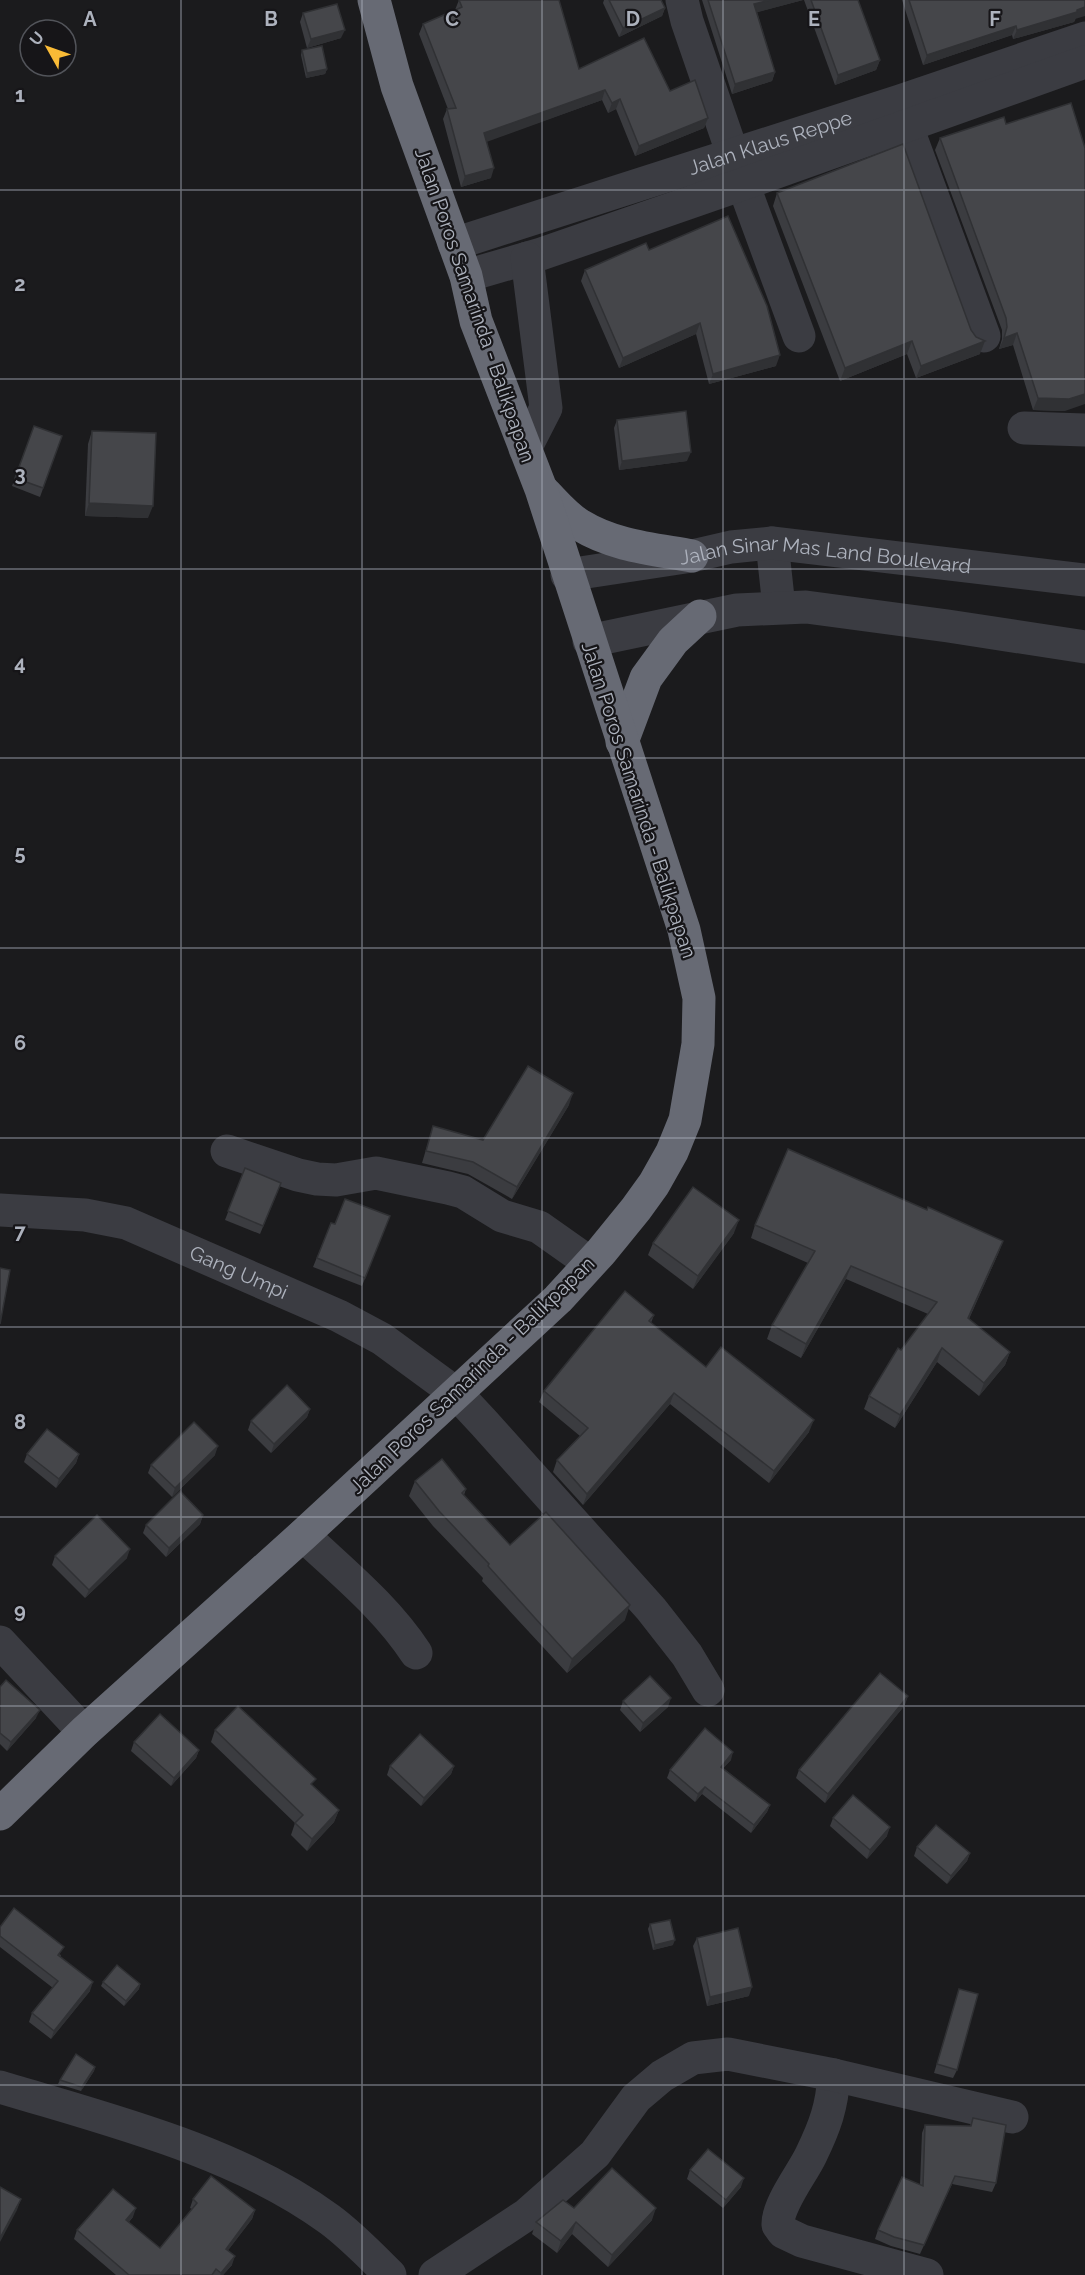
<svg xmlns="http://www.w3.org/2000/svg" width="1085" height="2275" font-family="Raleway,sans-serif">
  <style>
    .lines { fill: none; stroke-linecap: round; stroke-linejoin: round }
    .minor { stroke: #3b3c42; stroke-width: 33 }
    .highway { stroke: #676a74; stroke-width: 33 }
    .wall { fill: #3b3c40 }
    .shaded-wall { fill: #303134 }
    .building { fill: #45464a; stroke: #303134; stroke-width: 1.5 }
    .grid { fill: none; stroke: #adb2bd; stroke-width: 1.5; stroke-opacity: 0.55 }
    .labels { text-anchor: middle; stroke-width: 4.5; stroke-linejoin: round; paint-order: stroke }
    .street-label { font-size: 20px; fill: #adb2bd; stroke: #161518 }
    .grid-label { font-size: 20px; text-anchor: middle; font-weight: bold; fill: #adb2bd; stroke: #161518; stroke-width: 4.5; stroke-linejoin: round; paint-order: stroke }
  </style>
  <rect width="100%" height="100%" fill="#1b1b1d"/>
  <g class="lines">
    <g class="minor">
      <polyline points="682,0 687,21 743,184 799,336"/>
      <polyline points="902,105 907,127 984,336"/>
      <path id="s1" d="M 454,244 L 900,101 L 1085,38"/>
      <polyline points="466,276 541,254 743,184 1085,62"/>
      <polyline points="1024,428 1085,430"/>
      <polyline points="525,449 546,408 527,258"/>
      <polyline points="772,543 779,607"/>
      <path id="s2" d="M 567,575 L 692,556 L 731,547 L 772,543 L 1085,580"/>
      <polyline points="589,641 737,610 806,607 948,626 1085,647"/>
      <polyline points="227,1151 298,1175 317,1179 336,1180 376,1173 448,1188 463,1192 502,1216 539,1227 590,1263"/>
      <path id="s3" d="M 0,1210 L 85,1215 L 126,1223 L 339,1316 L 382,1339 L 457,1394 L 484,1423 L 651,1609 L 687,1655 L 708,1690"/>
      <path d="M 303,1535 C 342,1572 386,1607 416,1653"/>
      <polyline points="0,1642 84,1732"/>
      <path d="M 834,2075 C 832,2107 825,2126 811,2155 C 802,2174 777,2205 778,2225 L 783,2232 L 802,2241 L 927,2275"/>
      <path d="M 0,2087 C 109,2120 236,2151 329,2219 C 351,2235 371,2256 390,2275"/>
      <polyline points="435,2275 526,2215 595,2154 636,2098 662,2076 693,2058 728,2054 834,2075 1012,2117"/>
    </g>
    <g class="highway">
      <path d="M 543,491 C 554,502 566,517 580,525 C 614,546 654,549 692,556"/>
      <polyline points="622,742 646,678 673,641 700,616"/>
      <polyline points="0,1814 84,1732 303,1535 558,1299 601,1252 636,1209 654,1184 672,1152 685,1120 698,1044 699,998 684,930 541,489 476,321 466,276 397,86 374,0"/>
    </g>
  </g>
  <g class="wall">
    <polygon points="459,0 579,69 670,91 708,118 704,128 635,156 616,109 608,113 602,100 487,141 491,178 461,187 443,119 447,109 448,109 419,34 423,24 455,10"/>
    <polygon points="604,0 661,0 665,8 662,16 619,37 603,3"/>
    <polygon points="702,0 803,0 757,12 775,72 772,81 732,94"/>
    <polygon points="804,0 858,0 880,60 876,70 835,85"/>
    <polygon points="902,0 1085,0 1074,22 1013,39 1012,35 923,65"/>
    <polygon points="303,13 341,38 307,48 300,22"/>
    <polygon points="302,50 327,69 325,74 306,78 301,55"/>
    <polygon points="940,138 1065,411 1033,410 1013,345 999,349 1002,339 1002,330 935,150"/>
    <polygon points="777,193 980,354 916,378 907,354 840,381 773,206"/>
    <polygon points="649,250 776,366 709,384 696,334 619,368 581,281 585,270"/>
    <polygon points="617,420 687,461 619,470 614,428"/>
    <polygon points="34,426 62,436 40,497 12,486"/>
    <polygon points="92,431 148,518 85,516 88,444"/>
    <polygon points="569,1105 512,1199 468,1174 422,1163 433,1126 483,1140"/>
    <polygon points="245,1168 278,1191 260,1234 225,1220"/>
    <polygon points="927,1210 1003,1241 998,1254 969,1319 1010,1352 1005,1365 979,1396 937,1362 895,1428 864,1409 869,1396 928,1314 846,1279 801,1358 767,1339 772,1325 808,1263 751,1238 755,1225"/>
    <polygon points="390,1216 362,1286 313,1267 331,1223 335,1224"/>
    <polygon points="734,1233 693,1289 648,1255 653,1243"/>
    <polygon points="654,1315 651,1323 706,1367 809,1432 769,1483 670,1404 583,1505 553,1472 557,1460 580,1436 539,1402 544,1391"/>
    <polygon points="310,1409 307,1417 271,1453 248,1430 251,1421"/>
    <polygon points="27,1454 79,1454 76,1463 56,1488 24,1462"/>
    <polygon points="215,1455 172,1497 148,1473 151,1465"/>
    <polygon points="415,1481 466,1489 464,1495 510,1545 625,1620 567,1673 482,1581 483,1578 433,1526 409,1496"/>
    <polygon points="203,1515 200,1524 166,1557 143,1533 146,1525"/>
    <polygon points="55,1556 127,1558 85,1598 52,1565"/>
    <polygon points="0,1687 36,1718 7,1751 0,1744"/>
    <polygon points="623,1701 668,1707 640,1732 620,1710"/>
    <polygon points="905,1705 825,1803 796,1778 799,1770"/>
    <polygon points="215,1730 313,1786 339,1810 334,1822 307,1851 291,1835 295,1823 211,1742"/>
    <polygon points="134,1742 199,1750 196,1758 171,1786 131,1751"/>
    <polygon points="731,1760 723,1768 770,1805 767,1812 751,1833 702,1794 695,1802 667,1778 670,1770"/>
    <polygon points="390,1766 454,1766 451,1774 421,1806 387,1775"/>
    <polygon points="833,1818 887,1836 867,1859 830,1826"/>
    <polygon points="917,1847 970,1853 967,1861 947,1884 914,1856"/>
    <polygon points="650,1924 673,1945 653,1950 648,1929"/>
    <polygon points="0,1927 61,1955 60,1957 90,1991 51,2039 29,2022 32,2013 53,1988 0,1947"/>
    <polygon points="697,1938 749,1996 707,2006 693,1946"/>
    <polygon points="103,1982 140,1984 139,1989 124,2006 101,1986"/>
    <polygon points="959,1989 957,2070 953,2078 934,2073"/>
    <polygon points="95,2067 94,2071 81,2091 58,2084 60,2080"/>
    <polygon points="973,2118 996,2183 992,2192 952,2184 920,2254 891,2246 875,2239 878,2230 920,2185 922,2133 925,2125 970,2126"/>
    <polygon points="690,2170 741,2187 723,2208 687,2179"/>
    <polygon points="193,2199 255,2210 252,2219 228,2250 232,2265 223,2275 116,2275 74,2239 77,2230 133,2217 129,2222 160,2248 192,2209 190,2208"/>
    <polygon points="574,2208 652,2220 608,2267 572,2234 557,2253 532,2234 536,2222"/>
  </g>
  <g class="shaded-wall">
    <polygon points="770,0 803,0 751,14 754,4"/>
    <polygon points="1085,7 1085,16 1075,19 1074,22 1013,39 1017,30"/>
    <polygon points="665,8 662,16 619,37 623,28"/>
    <polygon points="1016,26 1012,35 923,65 927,55"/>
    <polygon points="345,30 341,38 307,48 311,39"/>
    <polygon points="880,60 876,70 835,85 838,75"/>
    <polygon points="327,69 325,74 306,78 307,73"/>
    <polygon points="775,72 772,81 732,94 735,84"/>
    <polygon points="605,90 602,100 481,144 484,133"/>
    <polygon points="620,99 616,109 608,113 612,103"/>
    <polygon points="708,118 704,128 635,156 639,146"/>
    <polygon points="494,168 491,178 461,187 465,176"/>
    <polygon points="700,323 696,334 619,368 623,358"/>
    <polygon points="1017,333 1013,345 999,349 1004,338"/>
    <polygon points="912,341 907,354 840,381 845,368"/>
    <polygon points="985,341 980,354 916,378 921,366"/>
    <polygon points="780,355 776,366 709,384 713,374"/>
    <polygon points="1085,394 1085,404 1065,411 1033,410 1038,398"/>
    <polygon points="691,452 687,461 619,470 622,461"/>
    <polygon points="89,503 153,506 148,518 85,516"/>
    <polygon points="573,1093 569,1105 512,1199 517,1187"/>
    <polygon points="739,1220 734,1233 693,1289 698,1276"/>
    <polygon points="1003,1241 998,1254 963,1331 968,1318"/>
    <polygon points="851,1266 846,1279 801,1358 806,1344"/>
    <polygon points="942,1348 937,1362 895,1428 900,1415"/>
    <polygon points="1010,1352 1005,1365 979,1396 984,1383"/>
    <polygon points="674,1393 670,1404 583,1505 587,1494"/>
    <polygon points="310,1409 307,1417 271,1453 274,1444"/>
    <polygon points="814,1420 809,1432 769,1483 774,1471"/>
    <polygon points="218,1446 215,1455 172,1497 175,1488"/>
    <polygon points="79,1454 76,1463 56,1488 59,1479"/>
    <polygon points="203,1515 200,1524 166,1557 169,1548"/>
    <polygon points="130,1549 127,1558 85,1598 89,1590"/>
    <polygon points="630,1605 625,1620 567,1673 572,1659"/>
    <polygon points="908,1696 905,1705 825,1803 828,1794"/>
    <polygon points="671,1698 668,1707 640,1732 643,1723"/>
    <polygon points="40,1710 36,1718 7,1751 11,1742"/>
    <polygon points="199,1750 196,1758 171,1786 174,1778"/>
    <polygon points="733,1752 731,1760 718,1774 721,1767"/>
    <polygon points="454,1766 451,1774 421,1806 424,1798"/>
    <polygon points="705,1787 702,1794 695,1802 698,1794"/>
    <polygon points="770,1805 767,1812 751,1833 754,1825"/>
    <polygon points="339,1810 334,1822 307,1851 312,1839"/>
    <polygon points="890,1827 887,1836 867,1859 870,1850"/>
    <polygon points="970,1853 967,1861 947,1884 951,1876"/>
    <polygon points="675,1940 673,1945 653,1950 655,1945"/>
    <polygon points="93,1982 90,1991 51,2039 54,2031"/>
    <polygon points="140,1984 139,1989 124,2006 126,2001"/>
    <polygon points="752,1987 749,1996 707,2006 710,1997"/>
    <polygon points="95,2067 94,2071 81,2091 82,2087"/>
    <polygon points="955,2176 952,2184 920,2254 924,2245"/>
    <polygon points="744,2178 741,2187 723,2208 726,2200"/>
    <polygon points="21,2199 17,2210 0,2242 0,2238"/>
    <polygon points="136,2208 133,2217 123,2228 126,2220"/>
    <polygon points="656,2208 652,2220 608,2267 612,2255"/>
    <polygon points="255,2210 252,2219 223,2257 226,2249"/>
    <polygon points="576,2222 572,2234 557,2253 561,2241"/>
    <polygon points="235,2256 232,2265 223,2275 220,2275"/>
  </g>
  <g class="building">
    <polygon points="459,0 559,0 579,69 644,38 670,91 695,80 708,118 639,146 620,99 612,103 605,90 484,133 494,168 465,176 447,109 456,108 423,24 462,7"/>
    <polygon points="609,0 661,0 665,8 623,28"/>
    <polygon points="708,0 770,0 754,4 775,72 735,84"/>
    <polygon points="811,0 858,0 880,60 838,75"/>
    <polygon points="909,0 1085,0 1085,7 1077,10 1077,12 1017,30 1016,26 927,55"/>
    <polygon points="337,4 345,30 311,39 303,13"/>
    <polygon points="322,46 327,69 307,73 302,50"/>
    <polygon points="1071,103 1085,148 1085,394 1069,399 1038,398 1017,333 1004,338 1007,327 1006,318 940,138 1004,117 1006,124"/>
    <polygon points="903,144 971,330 976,337 985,341 921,366 912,341 845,368 777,193"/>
    <polygon points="728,216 767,306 780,355 713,374 700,323 623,358 585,270 646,243 649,250"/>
    <polygon points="686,411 691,452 622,461 617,420"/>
    <polygon points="34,426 62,436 43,488 15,478"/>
    <polygon points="92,431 156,433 153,506 89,503"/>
    <polygon points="528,1066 573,1093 517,1187 473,1162 426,1151 433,1126 483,1140"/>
    <polygon points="788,1149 927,1210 928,1207 1003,1241 968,1318 1010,1352 984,1383 942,1348 900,1415 869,1396 898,1348 901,1350 937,1302 851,1266 806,1344 772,1325 815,1251 755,1225"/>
    <polygon points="245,1168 281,1183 263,1226 228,1211"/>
    <polygon points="693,1187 739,1220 698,1276 653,1243"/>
    <polygon points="345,1199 390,1216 365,1278 317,1258 331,1223 335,1224"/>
    <polygon points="0,1268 10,1270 0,1324"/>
    <polygon points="625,1291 654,1315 649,1321 706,1367 721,1347 814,1420 774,1471 674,1393 587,1494 557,1460 588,1428 544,1391"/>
    <polygon points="287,1385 310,1409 274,1444 251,1421"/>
    <polygon points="194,1422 218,1446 175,1488 151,1465"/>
    <polygon points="47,1429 79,1454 59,1479 27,1454"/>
    <polygon points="442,1459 466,1489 462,1493 510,1545 546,1512 630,1605 572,1659 488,1566 489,1564 439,1511 415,1481"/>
    <polygon points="180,1491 203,1515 169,1548 146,1525"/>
    <polygon points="97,1515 130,1549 89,1590 55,1556"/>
    <polygon points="880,1673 908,1696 828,1794 799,1770"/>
    <polygon points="650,1676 671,1698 643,1723 623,1701"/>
    <polygon points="6,1680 40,1710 11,1742 0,1733 0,1687"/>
    <polygon points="238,1706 316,1779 311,1784 339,1810 312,1839 295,1823 303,1815 215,1730"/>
    <polygon points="160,1714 199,1750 174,1778 134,1742"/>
    <polygon points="705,1728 733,1752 721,1767 770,1805 754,1825 705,1787 698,1794 670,1770"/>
    <polygon points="420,1734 454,1766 424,1798 390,1766"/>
    <polygon points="853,1795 890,1827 870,1850 833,1818"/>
    <polygon points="936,1825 970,1853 951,1876 917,1847"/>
    <polygon points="14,1908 64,1947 58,1955 93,1982 54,2031 32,2013 58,1981 0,1936 0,1927"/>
    <polygon points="670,1920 675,1940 655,1945 650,1924"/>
    <polygon points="738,1928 752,1987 710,1997 697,1938"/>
    <polygon points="117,1965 140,1984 126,2001 103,1982"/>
    <polygon points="959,1989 978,1994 957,2070 937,2064"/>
    <polygon points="76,2054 95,2067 82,2087 60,2080"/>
    <polygon points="973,2118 1006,2125 996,2183 955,2176 924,2245 894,2237 878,2230 902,2177 923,2186 925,2125 971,2126"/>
    <polygon points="708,2149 744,2178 726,2200 690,2170"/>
    <polygon points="612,2168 656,2208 612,2255 576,2222 561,2241 536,2222 563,2200 574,2208"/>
    <polygon points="211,2176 255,2210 226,2249 235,2256 221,2273 216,2269 212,2275 129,2275 77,2230 113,2189 136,2208 126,2220 160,2248 197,2203 193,2199"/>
    <polygon points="0,2187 21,2199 0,2238"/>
  </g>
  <path class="grid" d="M 181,0 L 181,2275M 362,0 L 362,2275M 542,0 L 542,2275M 723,0 L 723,2275M 904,0 L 904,2275M 0,190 L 1085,190M 0,379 L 1085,379M 0,569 L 1085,569M 0,758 L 1085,758M 0,948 L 1085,948M 0,1138 L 1085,1138M 0,1327 L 1085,1327M 0,1517 L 1085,1517M 0,1706 L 1085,1706M 0,1896 L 1085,1896M 0,2085 L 1085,2085"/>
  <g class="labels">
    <g class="street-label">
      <text dy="7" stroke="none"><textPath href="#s1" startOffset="332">Jalan Klaus Reppe</textPath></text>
      <text transform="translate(475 305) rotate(71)" y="7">Jalan Poros Samarinda - Balikpapan</text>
      <text dy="7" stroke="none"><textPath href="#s2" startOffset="261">Jalan Sinar Mas Land Boulevard</textPath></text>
      <text transform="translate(639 800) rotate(72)" y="7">Jalan Poros Samarinda - Balikpapan</text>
      <text dy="7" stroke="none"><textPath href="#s3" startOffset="250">Gang Umpi</textPath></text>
      <text transform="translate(472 1375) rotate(-44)" y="7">Jalan Poros Samarinda - Balikpapan</text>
    </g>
  </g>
  <g class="grid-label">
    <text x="90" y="26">A</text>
    <text x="271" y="26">B</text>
    <text x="452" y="26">C</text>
    <text x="633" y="26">D</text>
    <text x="814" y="26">E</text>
    <text x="995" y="26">F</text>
    <text x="20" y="102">1</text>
    <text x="20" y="291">2</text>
    <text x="20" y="481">3</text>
    <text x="20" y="670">4</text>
    <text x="20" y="860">5</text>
    <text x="20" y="1050">6</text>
    <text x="20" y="1239">7</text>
    <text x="20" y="1429">8</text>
    <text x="20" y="1618">9</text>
  </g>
  <g transform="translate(48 48) rotate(310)"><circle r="28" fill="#161518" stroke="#52545a" stroke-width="1.5"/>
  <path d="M0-4.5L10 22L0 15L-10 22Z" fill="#fabb36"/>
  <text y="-9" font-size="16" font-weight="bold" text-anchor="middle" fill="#adb2bd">U</text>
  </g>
</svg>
